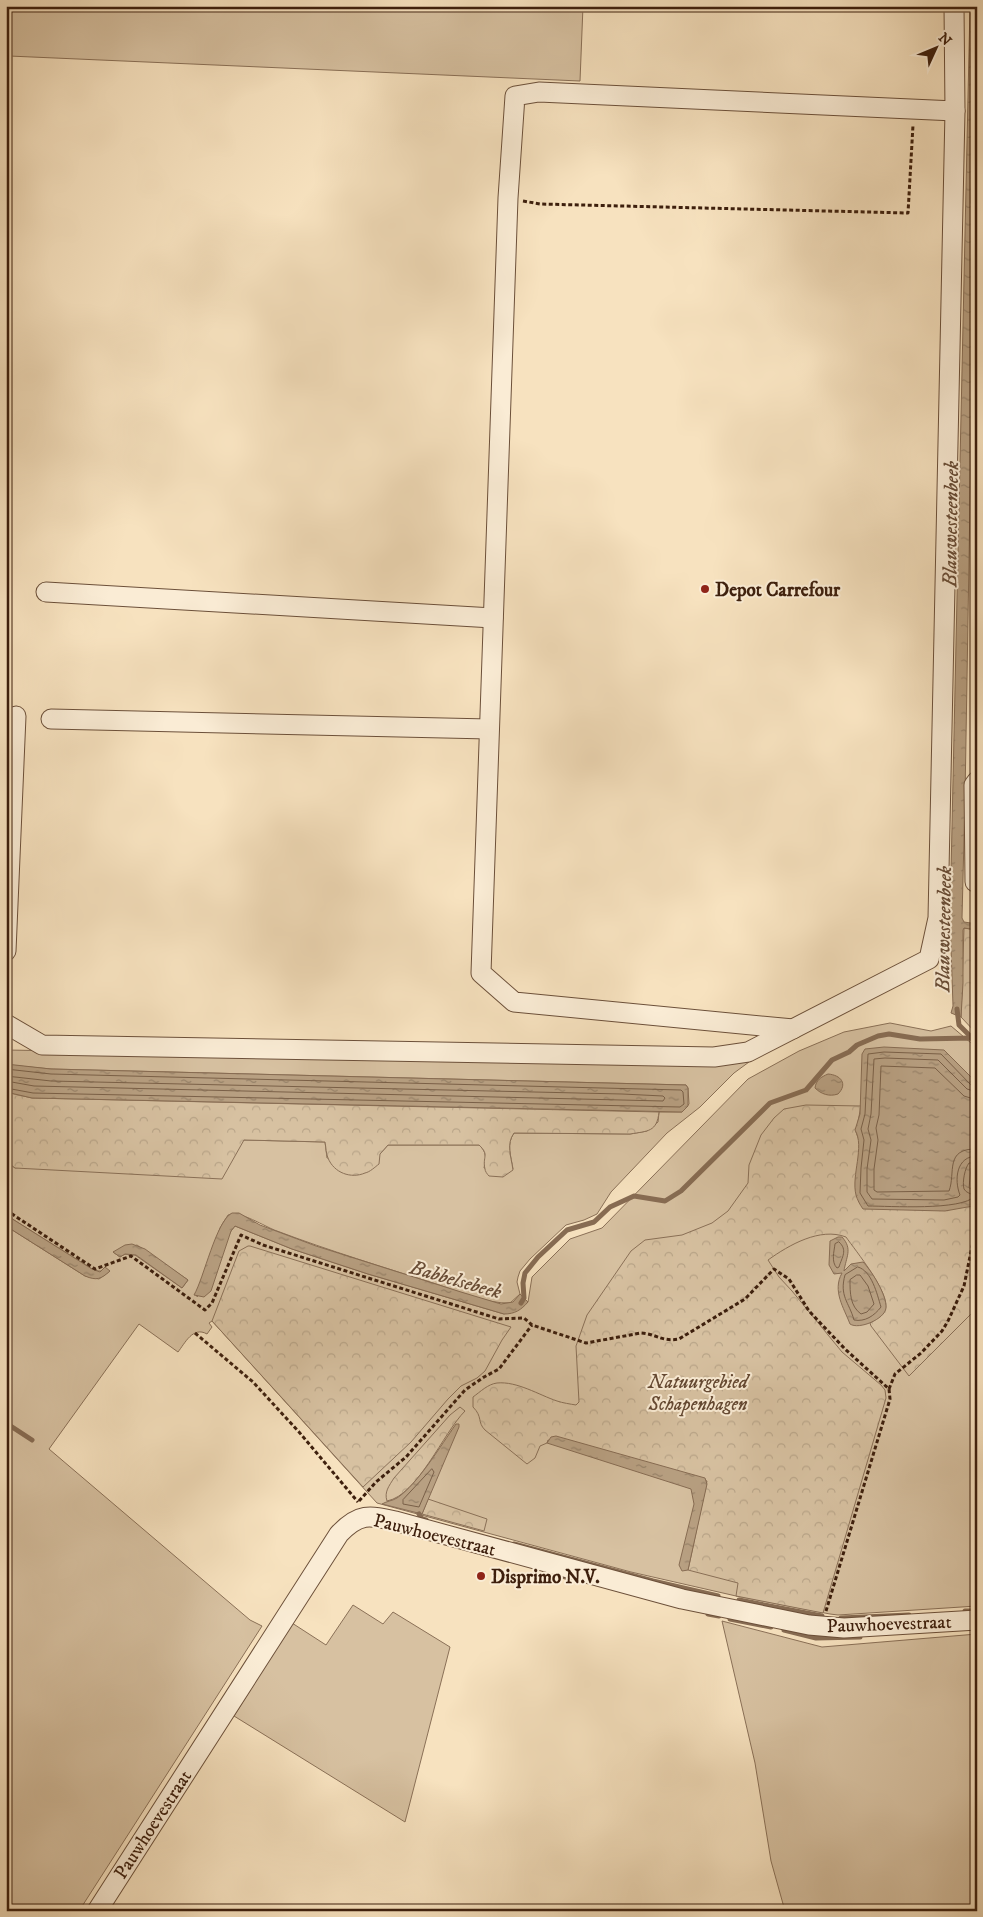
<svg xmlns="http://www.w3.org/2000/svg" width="983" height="1917" font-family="'IM FELL DW Pica',serif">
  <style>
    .green { fill: #d7c1a1; stroke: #8a7057; fill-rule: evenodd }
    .forest { fill: url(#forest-crowns); stroke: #8a7057 }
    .water { fill: url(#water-ripples); stroke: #876c53 }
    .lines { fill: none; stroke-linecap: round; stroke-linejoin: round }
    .shore { stroke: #7a6048; stroke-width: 1 }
    .stream { stroke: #876c53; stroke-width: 5 }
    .minor-casing { stroke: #6c503a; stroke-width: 21 }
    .path { stroke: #3d1f0d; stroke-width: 3; stroke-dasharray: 4 2.5; stroke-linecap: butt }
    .minor { stroke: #faecd5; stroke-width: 19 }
    .poi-dot { fill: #8f2418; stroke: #faecd5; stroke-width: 2 }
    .labels { text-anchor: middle; stroke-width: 4; stroke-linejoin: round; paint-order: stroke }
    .poi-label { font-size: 19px; font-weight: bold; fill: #3d1f0d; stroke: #faecd5; text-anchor: start }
    .park-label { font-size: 19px; font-style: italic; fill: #644832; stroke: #faecd5 }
    .street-label { font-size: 19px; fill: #3d1f0d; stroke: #faecd5 }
    .water-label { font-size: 20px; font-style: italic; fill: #684c36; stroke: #faecd5 }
  </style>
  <defs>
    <pattern id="forest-crowns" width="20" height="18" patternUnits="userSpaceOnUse" patternTransform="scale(1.25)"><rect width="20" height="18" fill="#d7c1a1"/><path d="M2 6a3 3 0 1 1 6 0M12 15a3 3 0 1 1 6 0" fill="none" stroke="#b9a589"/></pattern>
    <pattern id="water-ripples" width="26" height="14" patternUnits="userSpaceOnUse" patternTransform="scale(1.25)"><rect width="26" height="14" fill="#b8a082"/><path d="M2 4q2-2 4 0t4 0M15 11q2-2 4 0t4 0" fill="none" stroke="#978269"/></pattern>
  </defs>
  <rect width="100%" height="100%" fill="#f7e2bf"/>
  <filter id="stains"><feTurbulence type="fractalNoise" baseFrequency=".004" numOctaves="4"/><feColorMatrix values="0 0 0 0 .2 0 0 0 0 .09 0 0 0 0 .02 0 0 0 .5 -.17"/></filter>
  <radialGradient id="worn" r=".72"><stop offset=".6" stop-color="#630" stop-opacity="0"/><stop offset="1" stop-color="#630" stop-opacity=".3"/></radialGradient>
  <g class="green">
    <polygon points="6,6 583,6 580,81 9,56 6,171"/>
    <path d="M 890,1023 L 931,1031 L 951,1026 L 977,1048 L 977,1606 L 838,1615 L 830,1614 L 736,1596 L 631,1572 L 377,1503 L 212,1321 L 209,1323 L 212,1327 L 207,1334 C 193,1326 185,1343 178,1352 L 139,1324 L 49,1449 L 250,1620 L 262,1626 L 79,1911 L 6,1911 L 6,1226 L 85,1276 L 99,1279 L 110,1271 L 98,1271 L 92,1269 L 6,1215 L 6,1161 L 15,1168 L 244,1140 L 325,1142 L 327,1158 L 380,1154 L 388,1145 L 479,1145 C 487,1152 486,1158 484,1168 L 513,1169 C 511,1156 506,1144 514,1133 L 630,1134 L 647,1131 L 658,1122 L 659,1112 L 682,1112 L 689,1104 L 688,1088 L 686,1085 L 51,1069 L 8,1065 L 6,1064 L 6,1050 L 749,1062 L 734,1073 L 700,1107 L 667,1133 L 611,1192 L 597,1214 L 584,1220 L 566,1225 L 530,1259 L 520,1271 L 518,1277 L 517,1282 L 520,1294 L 510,1303 C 487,1304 458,1291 436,1284 C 383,1267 330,1251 277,1231 C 265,1227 240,1210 228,1215 L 220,1228 L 197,1297 L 231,1231 L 235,1226 L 292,1249 L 368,1274 L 504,1314 L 528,1302 L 532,1277 L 570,1239 L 602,1228 L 748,1079 L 799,1051 L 844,1032 ZM 137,1245 L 188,1280 L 182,1288 L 135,1255 L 125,1254 L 120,1257 L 113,1252 Z"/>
    <polygon points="353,1605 383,1624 393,1612 450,1647 405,1822 234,1716 292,1623 326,1645"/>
    <polygon points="722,1621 822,1647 977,1634 977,1911 785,1911 771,1861 755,1763"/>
  </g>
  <g class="forest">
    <polygon points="964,928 977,930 977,1034 961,1017"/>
    <path d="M 6,1092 L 32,1098 L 659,1112 C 657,1132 648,1131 630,1134 L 514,1133 C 506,1144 511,1156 513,1170 L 503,1177 L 489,1176 C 487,1174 485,1171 485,1169 C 482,1157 490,1155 479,1145 L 388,1145 L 380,1154 L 379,1164 C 375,1167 370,1172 365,1173 C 351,1179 334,1173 328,1158 C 326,1154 326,1147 325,1142 L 244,1140 L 222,1179 L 15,1168 L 6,1161 Z"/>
    <path d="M 806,1105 L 861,1106 L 856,1132 L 859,1140 L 976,1202 L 977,1197 L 977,1302 L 975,1310 L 909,1376 L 871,1326 L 870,1323 C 875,1320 883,1315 885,1310 C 892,1295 855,1250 846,1237 C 820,1227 789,1245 768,1260 L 779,1277 L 792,1291 L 842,1352 L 881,1385 L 885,1390 L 886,1398 L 823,1613 L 736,1596 L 738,1583 L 688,1570 L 707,1481 L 548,1440 L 547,1443 L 540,1446 L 535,1458 L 527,1464 L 485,1430 C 477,1422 483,1417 473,1407 L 473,1397 C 480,1392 488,1384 497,1383 C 517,1381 539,1395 557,1401 C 563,1403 570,1404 576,1405 L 579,1402 L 576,1346 L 587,1315 L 631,1251 L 645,1240 L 682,1235 L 712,1223 L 728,1211 L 748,1183 L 749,1165 L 761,1135 L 774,1118 L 784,1109 Z"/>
    <polygon points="248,1246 250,1246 511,1327 502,1340 485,1371 477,1378 461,1386 448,1399 411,1442 363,1487 212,1321 239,1251"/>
    <path d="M 460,1407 L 465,1411 C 443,1433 418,1495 387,1501 C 384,1492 389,1486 394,1478 L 450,1415 Z"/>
    <polygon points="428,1499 487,1519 484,1531 422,1514"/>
  </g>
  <g class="water">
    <polygon points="970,6 977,6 977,82 965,798 962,918 964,922 977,924 977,930 964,928 963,930 963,983 961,1017 951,1013 953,1006 950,918"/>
    <path d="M 884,1047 L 944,1050 L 975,1081 L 977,1084 L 977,1168 L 971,1168 L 969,1188 L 977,1189 L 977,1197 L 973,1206 L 945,1211 L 863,1209 C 860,1205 857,1199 856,1195 C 851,1175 865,1147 855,1130 L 860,1114 L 862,1054 L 865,1049 Z"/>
    <polygon points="6,1064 51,1069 686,1085 688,1088 688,1106 682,1112 32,1098 6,1092"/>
    <path d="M 828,1074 C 841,1075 848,1084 838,1094 C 829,1097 821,1094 815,1088 C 816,1080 821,1077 828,1074 Z"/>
    <path d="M 232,1213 L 239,1213 L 260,1225 L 316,1246 L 461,1292 L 501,1304 L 513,1302 L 520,1294 L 528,1302 C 521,1310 515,1314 504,1314 L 368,1274 L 292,1249 L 235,1226 L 231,1231 L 211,1291 L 204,1297 L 194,1295 C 204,1278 216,1221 232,1213 Z"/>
    <path d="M 6,1215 L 92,1269 L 100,1272 L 105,1267 L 110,1271 C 101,1279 97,1281 85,1276 L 6,1226 Z"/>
    <path d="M 838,1237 L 842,1237 C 853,1249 846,1257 844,1271 L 851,1264 L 863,1262 C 871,1270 887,1295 886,1308 C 885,1319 859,1330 850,1324 C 844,1308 832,1291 842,1273 L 834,1274 L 829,1265 L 830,1241 Z"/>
    <polygon points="132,1244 145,1249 188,1280 182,1288 136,1255 125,1254 120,1257 113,1252 125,1245"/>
    <path d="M 456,1424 L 459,1424 L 459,1427 L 422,1514 L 382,1504 C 387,1501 392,1501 397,1498 C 418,1484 441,1445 456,1424 Z"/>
    <polygon points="556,1436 705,1478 707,1484 688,1570 682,1571 679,1565 694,1504 691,1489 547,1443 551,1437"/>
  </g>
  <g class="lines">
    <g class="shore">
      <polyline points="975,6 971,203 972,205 977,205"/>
      <polyline points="6,1069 51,1074 681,1090 683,1092 684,1104 680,1107 33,1093 6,1088"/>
      <polyline points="6,1076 51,1081 622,1094 663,1096 665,1098 663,1101 34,1086 6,1081"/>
      <path d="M 977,1086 L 971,1085 L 941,1054 L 884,1052 L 868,1054 L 865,1114 L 861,1129 L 864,1140 L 861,1168 L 860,1193 L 868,1206 C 889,1206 962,1211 975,1196 C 972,1194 966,1193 964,1189 C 962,1182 965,1168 969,1163 L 977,1163"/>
      <path d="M 977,1092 L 967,1089 L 938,1060 L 885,1058 L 874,1059 L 871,1114 L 868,1129 L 871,1140 L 867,1169 L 867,1192 L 872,1199 L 944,1200 L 958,1197 L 960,1195 C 954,1180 956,1156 977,1156"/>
      <path d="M 977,1100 L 964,1096 L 935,1068 L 881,1066 L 879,1115 L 876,1128 L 878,1140 L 874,1169 L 874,1190 L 877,1192 L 949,1191 C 956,1173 944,1148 977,1149"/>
      <path d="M 839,1242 C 848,1250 842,1257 839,1267 L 837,1268 C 831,1262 834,1252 835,1244 Z"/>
      <path d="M 858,1267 C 872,1271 877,1294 881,1307 C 874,1316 865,1322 854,1320 C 849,1302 839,1296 845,1275 Z"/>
      <path d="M 857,1275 L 860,1275 L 868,1286 L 874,1304 L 867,1312 L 861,1314 C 850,1306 850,1293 850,1280 Z"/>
      <polygon points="432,1469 434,1472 419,1507 403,1504 403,1500"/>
    </g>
    <g class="stream">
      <polyline points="957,1009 959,1025 972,1038"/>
      <polyline points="521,1303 524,1298 523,1283 525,1273 538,1257 567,1230 594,1222 610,1207 634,1196 665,1201 681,1191 770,1103 806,1090 832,1060 849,1052 857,1045 878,1036 889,1034 920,1039 972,1038 977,1042"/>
      <polyline points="6,1423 32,1440"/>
      <polyline points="419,1514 422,1519 426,1520"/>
      <polyline points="514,1544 653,1581 718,1596"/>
      <polyline points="558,1575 581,1581"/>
      <polyline points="739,1600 822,1616"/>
      <polyline points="965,1611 977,1611"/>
      <polyline points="708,1614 719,1616"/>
      <polyline points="841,1618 909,1615"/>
      <polyline points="730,1619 771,1627"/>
      <polyline points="784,1630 816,1638 860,1637"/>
    </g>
    <defs>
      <g id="minor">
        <polyline points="46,592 493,618"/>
        <polyline points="51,719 489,729"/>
        <polyline points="975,882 974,785 977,781"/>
        <polyline points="6,951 16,716"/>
        <polyline points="6,1024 42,1045 714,1057 748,1052 929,959 938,918 955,111"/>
        <polyline points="793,1029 514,1002 481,973 508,198 515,96 539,92 955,111 954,6"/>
        <path d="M 97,1911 L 339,1534 C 359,1513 369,1515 395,1521 L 682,1599 L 809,1625 L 844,1628 L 977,1620"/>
      </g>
    </defs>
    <use href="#minor" class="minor-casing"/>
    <g class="path">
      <polyline points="523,201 540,204 908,213 913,125"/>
      <path d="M 6,1210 L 95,1269 L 131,1256 L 205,1310 L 212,1303 L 241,1235 L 263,1245 L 499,1319 L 524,1318 L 532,1325 L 586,1343 L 641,1333 C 657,1334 661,1342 679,1339 L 745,1299 L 774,1269 L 789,1279 L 809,1311 L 845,1349 L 889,1389 L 890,1399 L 826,1611"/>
      <polyline points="195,1333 253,1382 299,1432 358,1502"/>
      <polyline points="889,1389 895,1374 921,1353 942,1331 948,1321 964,1286 977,1222"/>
      <polyline points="359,1501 376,1482 406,1457 465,1390 484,1377 499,1369 532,1325"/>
    </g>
    <use href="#minor" class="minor"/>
  </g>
  <g class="poi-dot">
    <circle cx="705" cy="589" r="5"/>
    <circle cx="481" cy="1576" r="5"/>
  </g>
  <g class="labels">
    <g class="poi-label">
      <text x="715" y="596">Depot Carrefour</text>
      <text x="491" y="1583">Disprimo N.V.</text>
    </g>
    <g class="park-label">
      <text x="698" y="1388">Natuurgebied<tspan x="698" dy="22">Schapenhagen</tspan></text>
    </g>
    <g class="street-label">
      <text transform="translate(435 1534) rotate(14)" y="7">Pauwhoevestraat</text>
      <text transform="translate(889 1623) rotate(-2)" y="7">Pauwhoevestraat</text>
      <text transform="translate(152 1824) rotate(-57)" y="7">Pauwhoevestraat</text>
    </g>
    <g class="water-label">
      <text transform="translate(950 524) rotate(-89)" y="7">Blauwesteenbeek</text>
      <text transform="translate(943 929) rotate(-89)" y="7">Blauwesteenbeek</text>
      <text transform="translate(456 1279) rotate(16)" y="7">Babbelsebeek</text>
    </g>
  </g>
  <rect width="983" height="1917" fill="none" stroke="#f7e2bf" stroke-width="25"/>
  <rect x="8" y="8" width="968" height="1902" fill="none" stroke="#3d1f0d" stroke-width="2.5"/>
  <rect x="12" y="12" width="958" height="1892" fill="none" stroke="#3d1f0d"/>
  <g transform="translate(936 48) rotate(46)" stroke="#faecd5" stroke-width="4" paint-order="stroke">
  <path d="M0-4L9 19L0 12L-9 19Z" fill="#3d1f0d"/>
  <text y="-8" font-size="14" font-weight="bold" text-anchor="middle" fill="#3d1f0d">N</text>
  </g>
  <rect width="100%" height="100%" filter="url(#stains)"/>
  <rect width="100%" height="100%" fill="url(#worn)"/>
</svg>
